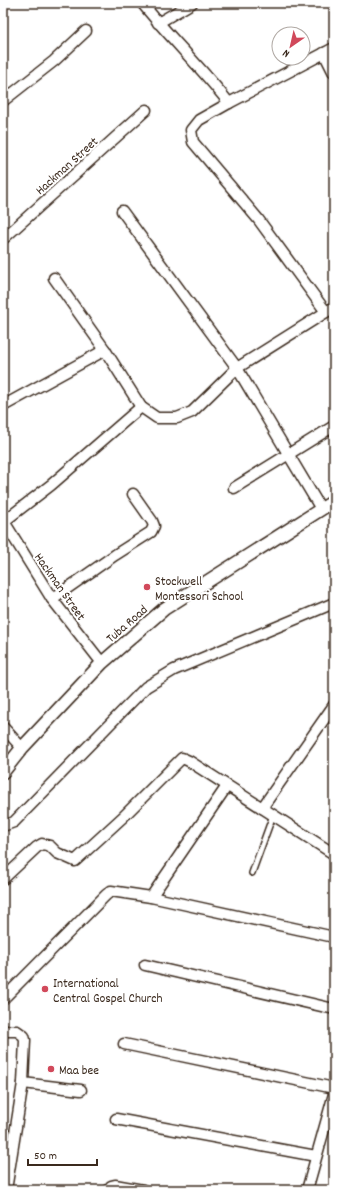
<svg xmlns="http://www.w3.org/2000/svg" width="337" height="1193" font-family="Dekko,sans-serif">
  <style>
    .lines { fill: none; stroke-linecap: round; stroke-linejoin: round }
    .service-casing { stroke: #3b2a1e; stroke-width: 8 }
    .minor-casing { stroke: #3b2a1e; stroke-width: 13 }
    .tertiary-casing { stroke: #3b2a1e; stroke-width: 15 }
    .service { stroke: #fff; stroke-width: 5 }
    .minor { stroke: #fff; stroke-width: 10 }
    .tertiary { stroke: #fff; stroke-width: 12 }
    .poi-dot { fill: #d1495b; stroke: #fff; stroke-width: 1.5 }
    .labels { text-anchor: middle; stroke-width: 4; stroke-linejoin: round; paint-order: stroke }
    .street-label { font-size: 13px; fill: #3b2a1e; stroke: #fff }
    .poi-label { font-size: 13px; fill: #3b2a1e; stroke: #fff; text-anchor: start }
  </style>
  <rect width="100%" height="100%" fill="#fff"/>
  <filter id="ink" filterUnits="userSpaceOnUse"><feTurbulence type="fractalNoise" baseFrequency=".025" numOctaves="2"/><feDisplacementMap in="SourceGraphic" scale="8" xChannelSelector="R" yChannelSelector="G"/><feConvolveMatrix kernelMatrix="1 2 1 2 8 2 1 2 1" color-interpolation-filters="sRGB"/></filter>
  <g filter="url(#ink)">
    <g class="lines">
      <defs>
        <polyline id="service" points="252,873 273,815"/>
        <g id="minor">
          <path d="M 142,3 C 170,38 202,68 229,103"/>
          <polyline points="158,23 192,3"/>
          <polyline points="324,53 334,73"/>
          <polyline points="3,101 54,61 86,31"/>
          <polyline points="122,211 237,368 321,509"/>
          <polyline points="3,239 146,110"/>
          <polyline points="54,278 105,350 141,407 157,418 177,418 192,412 237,368 334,307"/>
          <polyline points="326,312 258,219 193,142 191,130 199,120 229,103 334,48"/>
          <polyline points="3,406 105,350"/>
          <polyline points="234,488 334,426"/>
          <polyline points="3,520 52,599 102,663"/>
          <polyline points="3,522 51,485 141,407"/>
          <polyline points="52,599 115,555 151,532 154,526 152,521 133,494"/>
          <polyline points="3,727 22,748"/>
          <polyline points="262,808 334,705"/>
          <polyline points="3,826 14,822 146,687 174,670 334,603"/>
          <polyline points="3,879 37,847 42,844 50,846 57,853 75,861 123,817 182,758 189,761 334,854"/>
          <polyline points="151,897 227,786"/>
          <polyline points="145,965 334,1009"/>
          <polyline points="3,999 106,895 111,891 151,897 334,937"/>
          <polyline points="3,1031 17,1031 24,1036 25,1040 23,1083 6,1190"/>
          <polyline points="124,1044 334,1088"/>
          <polyline points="23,1083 81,1090"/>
          <polyline points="116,1119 316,1156"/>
          <polyline points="109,1190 111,1186 115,1185 143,1190"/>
          <polyline points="307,1190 334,1094"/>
        </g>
        <polyline id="tertiary" points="3,772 22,748 102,663 164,609 334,501"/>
      </defs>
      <use href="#service" class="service-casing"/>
      <use href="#minor" class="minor-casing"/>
      <use href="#tertiary" class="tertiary-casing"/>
      <use href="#service" class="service"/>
      <use href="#minor" class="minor"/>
      <use href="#tertiary" class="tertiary"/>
    </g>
  </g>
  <g class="poi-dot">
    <circle cx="147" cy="587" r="4"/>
    <circle cx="45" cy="989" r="4"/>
    <circle cx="51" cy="1069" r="4"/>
  </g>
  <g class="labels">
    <g class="street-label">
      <text transform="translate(66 165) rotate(-42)" y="5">Hackman Street</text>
      <text transform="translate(61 586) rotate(55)" y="5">Hackman Street</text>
      <text transform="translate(126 623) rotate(-41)" y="5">Tuba Road</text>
    </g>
    <g class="poi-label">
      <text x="155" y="585">Stockwell<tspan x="155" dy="15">Montessori School</tspan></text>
      <text x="53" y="987">International<tspan x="53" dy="15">Central Gospel Church</tspan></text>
      <text x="59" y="1074">Maa bee</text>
    </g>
  </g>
  <rect width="337" height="1193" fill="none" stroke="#fff" stroke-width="16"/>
  <rect x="8" y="8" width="321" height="1177" fill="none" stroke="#3b2a1e" stroke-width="1.5" filter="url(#ink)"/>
  <g transform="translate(291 46) rotate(214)"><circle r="19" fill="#ffffff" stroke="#b1aaa5"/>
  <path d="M0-3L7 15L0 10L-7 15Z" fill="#d1495b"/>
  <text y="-6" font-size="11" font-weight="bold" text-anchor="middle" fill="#3b2a1e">N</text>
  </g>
  <path d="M28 1159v6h69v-6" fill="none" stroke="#3b2a1e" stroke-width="2"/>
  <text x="34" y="1159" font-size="12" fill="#3b2a1e" stroke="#ffffff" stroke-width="3" paint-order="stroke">50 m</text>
</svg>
